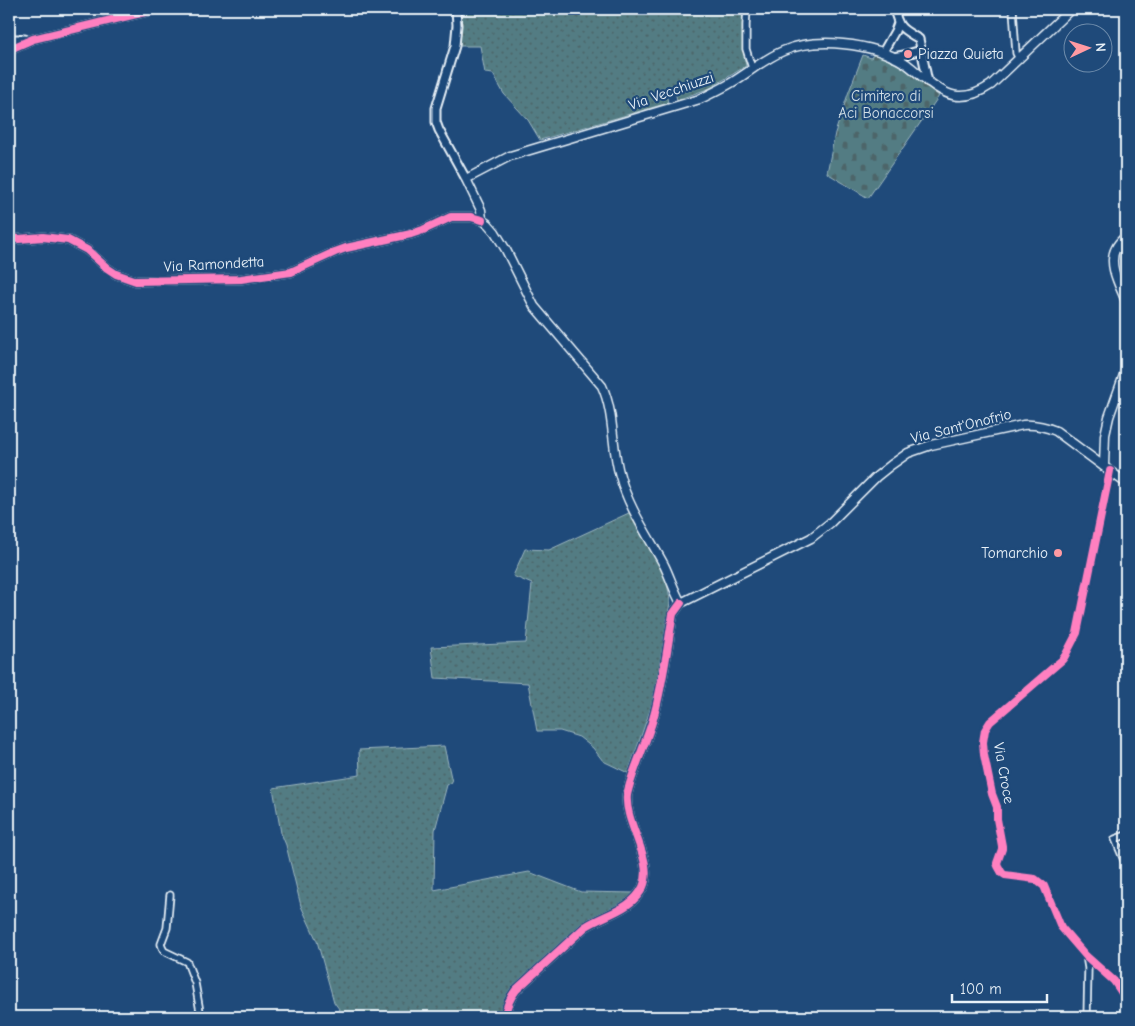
<svg xmlns="http://www.w3.org/2000/svg" width="1135" height="1026" font-family="'Comic Neue',sans-serif">
  <style>
    .green { fill: url(#green-dots); stroke: #9db6be }
    .cemetery { fill: url(#cemetery-stones); stroke: #9db6be }
    .lines { fill: none; stroke-linecap: round; stroke-linejoin: round }
    .minor-casing { stroke: #e8f1f8; stroke-width: 9 }
    .tertiary-casing { stroke: #e8f1f8; stroke-width: 11 }
    .secondary-casing { stroke: #e8f1f8; stroke-width: 11 }
    .minor { stroke: #1f4a7a; stroke-width: 5.5 }
    .tertiary { stroke: #1f4a7a; stroke-width: 7 }
    .secondary { stroke: #1f4a7a; stroke-width: 8 }
    .cycleway-casing { stroke: #1f4a7a; stroke-width: 11 }
    .cycleway { stroke: #ff80c0; stroke-width: 8 }
    .poi-dot { fill: #ff9aa2; stroke: #1f4a7a; stroke-width: 2 }
    .labels { text-anchor: middle; stroke-width: 4.5; stroke-linejoin: round; paint-order: stroke }
    .poi-label { font-size: 15px; fill: #e8f1f8; stroke: #1f4a7a; text-anchor: start }
    .street-label { font-size: 15px; fill: #e8f1f8; stroke: #1f4a7a }
    .park-label { font-size: 15px; fill: #d2dfe6; stroke: #1f4a7a }
  </style>
  <defs>
    <pattern id="green-dots" width="8" height="8" patternUnits="userSpaceOnUse" patternTransform="scale(1.25)"><rect width="8" height="8" fill="#527c83"/><path d="M2 2h.1M6 6h.1" fill="none" stroke="#4d6569" stroke-width="1.8" stroke-linecap="round"/></pattern>
    <pattern id="cemetery-stones" width="16" height="16" patternUnits="userSpaceOnUse" patternTransform="scale(1.25)"><rect width="16" height="16" fill="#527c83"/><path d="M2 7V4a2 2 0 0 1 4 0v3zM10 15v-3a2 2 0 0 1 4 0v3z" fill="#4d6569"/></pattern>
  </defs>
  <rect width="100%" height="100%" fill="#1f4a7a"/>
  <filter id="ink" filterUnits="userSpaceOnUse"><feTurbulence type="fractalNoise" baseFrequency=".02" numOctaves="2"/><feDisplacementMap in="SourceGraphic" scale="10" xChannelSelector="R" yChannelSelector="G"/><feConvolveMatrix kernelMatrix="1 2 1 2 8 2 1 2 1" color-interpolation-filters="sRGB"/></filter>
  <g filter="url(#ink)">
    <g class="green">
      <path d="M 460,9 L 707,9 L 708,11 L 717,9 L 744,9 C 742,28 742,47 746,66 L 710,88 L 677,100 L 675,91 L 666,93 L 668,103 L 540,140 L 528,120 L 504,94 L 493,74 L 485,73 L 480,46 L 459,46 L 461,27 Z"/>
      <path d="M 631,512 C 644,537 669,574 670,602 L 655,696 L 628,773 L 603,761 L 593,748 L 579,737 L 560,731 L 537,731 L 528,683 L 435,678 L 431,647 L 526,643 L 532,584 L 513,576 L 525,549 L 549,550 Z"/>
      <path d="M 444,746 L 452,782 L 447,785 L 435,830 L 434,890 L 529,872 L 581,892 L 634,893 L 622,903 L 588,920 L 514,986 C 504,997 503,1002 501,1017 L 345,1017 L 334,1002 L 317,941 L 301,906 L 286,845 L 281,833 L 273,788 L 360,775 L 359,750 Z"/>
    </g>
    <polygon class="cemetery" points="877,54 902,67 939,96 868,198 827,173 835,133 848,94 863,55 871,58 872,56"/>
    <g class="lines">
      <defs>
        <g id="minor">
          <polyline points="115,9 115,19"/>
          <polyline points="747,9 746,25 746,49 752,68"/>
          <polyline points="1013,9 1016,53 1019,59"/>
          <polyline points="1110,471 1077,633 1065,656 1062,660 990,722 985,730 983,742 984,755 992,794 997,807 997,819 1002,846 1002,849 997,863 998,866 1002,873 1005,875 1035,879 1044,886 1061,927 1086,956 1114,981 1126,999"/>
          <polyline points="1126,835 1115,839 1126,865"/>
          <polyline points="170,895 167,928 161,944 162,947 164,951 187,962 195,983 201,1017"/>
          <polyline points="1086,956 1088,968 1087,1017"/>
        </g>
        <g id="tertiary">
          <polyline points="456,9 457,25 455,46 436,108 436,122 439,130 466,179"/>
          <path d="M 894,9 C 899,29 901,28 919,39 L 928,82"/>
          <polyline points="12,39 25,39"/>
          <polyline points="10,49 33,39 157,9"/>
          <polyline points="883,52 895,31 898,23"/>
          <polyline points="893,57 904,55 921,50"/>
          <polyline points="9,238 19,239 43,237 68,240 87,250 107,268 116,274 136,281 241,279 291,272 335,252 346,248 411,234 423,230 451,217 471,217 482,220"/>
          <path d="M 505,1017 C 506,1006 509,999 516,990 L 585,927 C 605,914 632,910 643,887 C 655,861 624,823 627,795 C 629,786 632,777 635,769 C 641,752 648,736 653,719 C 663,685 667,649 673,614 L 681,603"/>
        </g>
        <g id="secondary">
          <path d="M 1071,9 L 991,85 C 961,105 946,96 920,75 C 915,71 910,66 905,63 C 886,51 864,46 843,44 C 823,42 802,43 783,51 C 764,59 748,73 731,83 C 721,89 710,94 700,99 L 510,156 L 466,179 L 481,210 L 482,220 L 488,224 L 495,232 L 506,250 L 534,306 L 602,386 C 615,414 611,447 620,476 C 628,507 649,537 664,565 C 670,577 674,591 681,603 L 811,538 L 830,523 L 876,477 L 891,465 L 908,453 L 931,445 L 1023,425 C 1035,424 1044,426 1056,431 L 1126,483"/>
          <path d="M 1126,236 C 1123,239 1118,243 1116,248 C 1107,264 1120,286 1126,301"/>
          <polyline points="1104,466 1105,435 1109,417 1126,369"/>
        </g>
      </defs>
      <use href="#minor" class="minor-casing"/>
      <use href="#tertiary" class="tertiary-casing"/>
      <use href="#secondary" class="secondary-casing"/>
      <use href="#minor" class="minor"/>
      <use href="#tertiary" class="tertiary"/>
      <use href="#secondary" class="secondary"/>
      <defs>
        <g id="cycleway">
          <polyline points="10,49 33,39 157,9"/>
          <polyline points="9,238 19,239 43,237 68,240 87,250 107,268 116,274 136,281 241,279 291,272 335,252 346,248 411,234 423,230 451,217 471,217 482,220"/>
          <polyline points="1110,471 1077,633 1065,656 1062,660 990,722 985,730 983,742 984,755 992,794 997,807 997,819 1002,846 1002,849 997,863 998,866 1002,873 1005,875 1035,879 1044,886 1061,927 1086,956 1114,981 1126,999"/>
          <path d="M 505,1017 C 506,1006 509,999 516,990 L 585,927 C 605,914 632,910 643,887 C 655,861 624,823 627,795 C 629,786 632,777 635,769 C 641,752 648,736 653,719 C 663,685 667,649 673,614 L 681,603"/>
        </g>
      </defs>
      <use href="#cycleway" class="cycleway-casing"/>
      <use href="#cycleway" class="cycleway"/>
    </g>
  </g>
  <g class="poi-dot">
    <circle cx="908" cy="54" r="5"/>
    <circle cx="1058" cy="553" r="5"/>
  </g>
  <g class="labels">
    <g class="poi-label">
      <text x="918" y="59">Piazza Quieta</text>
      <text x="1048" y="558" text-anchor="end">Tomarchio</text>
    </g>
    <g class="street-label">
      <text transform="translate(671 91) rotate(-19)" y="5">Via Vecchiuzzi</text>
      <text transform="translate(214 264) rotate(-3)" y="5">Via Ramondetta</text>
      <text transform="translate(961 426) rotate(-14)" y="5">Via Sant'Onofrio</text>
      <text transform="translate(1004 773) rotate(80)" y="5">Via Croce</text>
    </g>
    <g class="park-label">
      <text x="886" y="101">Cimitero di<tspan x="886" dy="17">Aci Bonaccorsi</tspan></text>
    </g>
  </g>
  <rect width="1135" height="1026" fill="none" stroke="#1f4a7a" stroke-width="30"/>
  <rect x="15" y="15" width="1105" height="996" fill="none" stroke="#e8f1f8" stroke-width="2" filter="url(#ink)"/>
  <g transform="translate(1088 48) rotate(86)"><circle r="24" fill="#1f4a7a" stroke="#6f8dac"/>
  <path d="M0-4L9 19L0 12L-9 19Z" fill="#ff9aa2"/>
  <text y="-8" font-size="14" font-weight="bold" text-anchor="middle" fill="#e8f1f8">N</text>
  </g>
  <path d="M952 994v8h95v-8" fill="none" stroke="#e8f1f8" stroke-width="2.5"/>
  <text x="960" y="994" font-size="15" fill="#e8f1f8" stroke="#1f4a7a" stroke-width="4" paint-order="stroke">100 m</text>
</svg>
